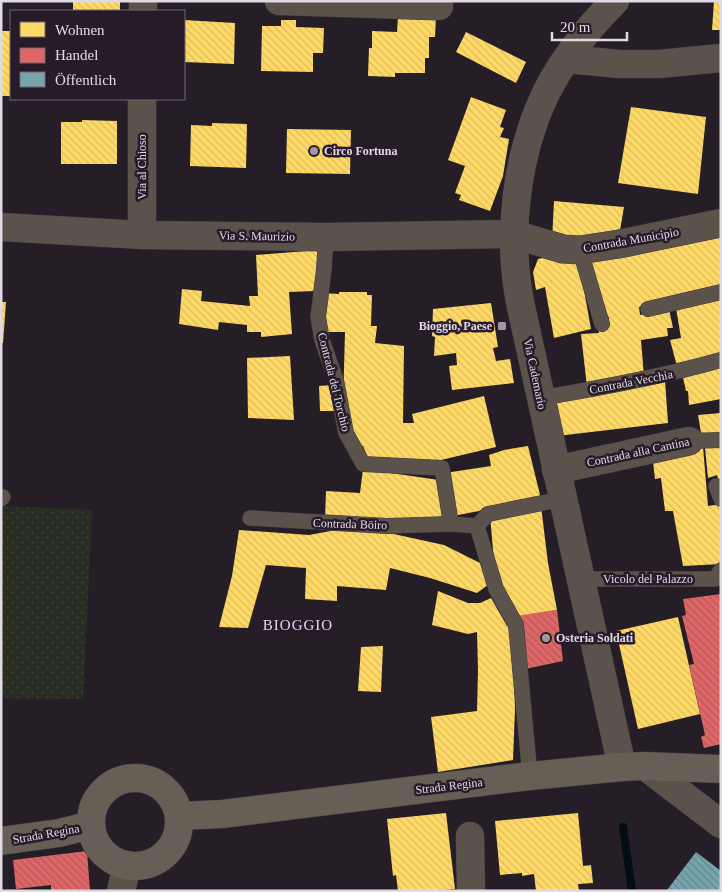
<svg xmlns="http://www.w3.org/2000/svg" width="722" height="892" font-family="'Times New Roman',serif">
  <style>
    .grass { fill: url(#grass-dots) }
    .homes { fill: url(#homes-back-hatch) }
    .shops { fill: url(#shops-back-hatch) }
    .public { fill: url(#public-back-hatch) }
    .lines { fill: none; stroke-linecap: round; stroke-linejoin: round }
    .stream { stroke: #030d14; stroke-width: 8 }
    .service-casing { stroke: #3e3940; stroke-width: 16 }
    .minor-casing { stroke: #3e3940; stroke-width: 29 }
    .tertiary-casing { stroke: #3e3940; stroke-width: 29 }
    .secondary-casing { stroke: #3e3940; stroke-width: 29 }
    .service { stroke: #5b534b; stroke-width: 15 }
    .minor { stroke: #5b534b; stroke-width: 28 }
    .tertiary { stroke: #5b534b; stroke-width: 28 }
    .secondary { stroke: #675e55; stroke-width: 28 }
    .poi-dot { fill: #9f98a2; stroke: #271b2a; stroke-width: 2 }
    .labels { text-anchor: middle; stroke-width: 5; stroke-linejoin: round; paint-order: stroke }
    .poi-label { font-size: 12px; font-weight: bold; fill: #e1d9e4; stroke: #271b2a; text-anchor: start }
    .street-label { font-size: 12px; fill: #e1d9e4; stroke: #271b2a }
    .quarter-label { font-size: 15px; letter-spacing: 1px; fill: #e4d4e8; stroke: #271b2a }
  </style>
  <defs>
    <pattern id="grass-dots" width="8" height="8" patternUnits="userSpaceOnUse" patternTransform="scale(1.25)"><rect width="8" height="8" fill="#272e21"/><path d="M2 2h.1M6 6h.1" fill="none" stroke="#3c4236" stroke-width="1.8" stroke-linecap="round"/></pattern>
    <pattern id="homes-back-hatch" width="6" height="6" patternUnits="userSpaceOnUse" patternTransform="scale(1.25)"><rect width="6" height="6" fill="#ffd966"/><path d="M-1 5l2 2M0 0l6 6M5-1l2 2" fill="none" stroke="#dabb5f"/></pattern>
    <pattern id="shops-back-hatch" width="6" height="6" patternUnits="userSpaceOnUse" patternTransform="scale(1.25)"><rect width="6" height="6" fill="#e06666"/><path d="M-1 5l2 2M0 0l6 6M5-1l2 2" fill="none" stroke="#b15b5c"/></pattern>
    <pattern id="public-back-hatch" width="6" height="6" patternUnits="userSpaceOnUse" patternTransform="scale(1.25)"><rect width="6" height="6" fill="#76a5af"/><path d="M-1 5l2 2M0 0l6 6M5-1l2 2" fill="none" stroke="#67878f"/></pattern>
  </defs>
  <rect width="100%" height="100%" fill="#251e26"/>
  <polygon class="grass" points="1,506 92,510 83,699 1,698"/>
  <g class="homes">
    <rect x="73" y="1" width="47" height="10"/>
    <polygon points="714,1 721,1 721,30 712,30"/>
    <polygon points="398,16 436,17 435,37 429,37 429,58 425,58 425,73 395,73 395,77 368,76 369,48 372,48 372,31 397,32"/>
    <polygon points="184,20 235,23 234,64 184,62"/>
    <polygon points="281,20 296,20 296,27 324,28 323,53 313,53 313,72 261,71 262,26 281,26"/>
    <rect x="1" y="31" width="10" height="65"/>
    <polygon points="466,32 526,62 516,83 456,52"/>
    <polygon points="471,97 506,110 500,127 504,128 500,137 509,139 503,176 490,211 459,200 461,195 455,193 465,166 448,160"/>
    <polygon points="631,107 706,117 698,194 618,183"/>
    <polygon points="82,120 117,121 117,164 61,164 61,122 82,122"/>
    <polygon points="212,123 247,124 246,168 190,166 191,125 212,126"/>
    <polygon points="287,129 351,130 350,174 286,173"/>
    <polygon points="554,201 624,207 618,242 552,241"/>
    <polygon points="721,232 721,286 679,295 639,307 640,315 669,309 673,328 667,328 668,336 641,340 644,377 587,387 581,334 599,333 598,327 609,326 609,317 605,318 585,254"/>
    <polygon points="319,250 315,291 289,292 292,334 261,337 261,332 247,332 247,325 219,322 218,330 179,324 182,289 202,291 201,301 250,306 249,296 258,296 256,255"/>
    <polygon points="556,255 578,257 591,329 554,338 545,287 536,290 533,272 538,259"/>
    <polygon points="339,292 367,292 367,295 372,295 371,326 377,326 375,343 404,346 403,423 414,423 412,414 484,396 496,447 424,464 375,459 367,456 363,446 358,446 343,405 345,332 325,332 323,293 339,294"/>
    <polygon points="721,299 721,359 678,370 670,340 681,338 676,308"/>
    <polygon points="1,302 6,302 3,343 1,343"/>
    <polygon points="491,303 498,347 493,348 496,361 510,359 514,383 452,390 449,366 457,365 456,353 434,356 435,337 432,336 433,309"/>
    <polygon points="290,356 294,420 248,418 247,358"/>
    <polygon points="721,363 721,399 689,405 688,391 686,391 682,373"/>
    <polygon points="665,380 668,423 557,436 552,398"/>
    <polygon points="332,385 337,411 320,411 319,386"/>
    <polygon points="721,413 721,438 702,439 698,415"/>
    <polygon points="528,446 541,499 453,516 445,473 491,466 489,455 504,450"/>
    <polygon points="703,447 708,506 721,504 721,564 683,566 673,511 665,511 661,478 655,479 652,453"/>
    <polygon points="721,447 721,486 720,487 717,475 708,478 705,448"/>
    <polygon points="363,469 439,480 446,522 390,518 382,522 325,519 326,491 360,493"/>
    <polygon points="541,506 548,563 557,610 513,617 507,604 499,572 495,572 490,516"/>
    <polygon points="239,530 309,535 336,530 389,533 444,545 480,563 489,584 477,593 430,578 390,568 386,590 337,586 337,601 305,599 306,568 266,565 248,628 219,627 232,576"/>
    <polygon points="438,591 468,603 480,603 491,598 507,626 513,625 515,710 513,760 438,772 431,717 477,711 478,670 477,632 468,634 432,625"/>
    <polygon points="678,617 700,714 638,729 616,631"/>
    <polygon points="383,646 381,692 358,691 361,647"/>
    <polygon points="446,813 455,889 435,891 398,891 396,875 393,876 387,819"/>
    <polygon points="578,813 583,866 591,865 593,883 578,884 579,891 536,891 534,874 522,876 522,873 500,875 495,821"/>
  </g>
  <g class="shops">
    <polygon points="721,594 721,744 704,748 701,737 705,735 689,665 694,664 682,616 686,615 683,599"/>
    <polygon points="557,610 563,661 525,669 516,616"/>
    <polygon points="87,851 90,891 51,891 51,885 16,889 13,860"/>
  </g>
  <polygon class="public" points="696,852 721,871 721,891 668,891 667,890"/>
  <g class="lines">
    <polyline class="stream" points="623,827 632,891"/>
    <defs>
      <g id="service">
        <polyline points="326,237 324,270 318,317 322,340 336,380 346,433 363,464 442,468 451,524 477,526 496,589 516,625 530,776"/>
        <polyline points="580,250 602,324"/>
        <polyline points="648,309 721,292"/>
        <path d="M 540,398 C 601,388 661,377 721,360"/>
        <polyline points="689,441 721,440"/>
        <polyline points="716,486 721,499"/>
        <polyline points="1,499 3,497"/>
        <polyline points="250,518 387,526 451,524"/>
        <polyline points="477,526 488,514 562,499"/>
        <polyline points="580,579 715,579 721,570"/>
      </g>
      <g id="minor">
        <polyline points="279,1 439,6"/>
        <polyline points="143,11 143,1"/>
        <polyline points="567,59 619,64 659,64 721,58"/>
        <polyline points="513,234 563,249 580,250 619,244 721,223"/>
        <polyline points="142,235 142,99"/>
        <polyline points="556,470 689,441"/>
        <polyline points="645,766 721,824"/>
        <polyline points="470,836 471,891"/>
      </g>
      <g id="tertiary">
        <path d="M 615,1 C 588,28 563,59 546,93 C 516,155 507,235 520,302 L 622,767"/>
        <polyline points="1,227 142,235 326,237 513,234"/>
        <polyline points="121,891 127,865"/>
      </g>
      <g id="secondary">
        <circle cx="135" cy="822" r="44"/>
        <polyline points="179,816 222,814 530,776 622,767 645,766 721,769"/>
        <polyline points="1,841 59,833 91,825"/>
      </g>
    </defs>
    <use href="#service" class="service-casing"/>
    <use href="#minor" class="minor-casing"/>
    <use href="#tertiary" class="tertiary-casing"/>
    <use href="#secondary" class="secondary-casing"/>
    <use href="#service" class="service"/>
    <use href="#minor" class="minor"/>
    <use href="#tertiary" class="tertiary"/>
    <use href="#secondary" class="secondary"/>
  </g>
  <g class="poi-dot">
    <circle cx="314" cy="151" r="5"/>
    <rect x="497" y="321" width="10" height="10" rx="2.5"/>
    <circle cx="546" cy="638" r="5"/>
  </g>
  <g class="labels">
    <g class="poi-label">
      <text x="324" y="155">Circo Fortuna</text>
      <text x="492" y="330" text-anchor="end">Bioggio, Paese</text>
      <text x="556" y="642">Osteria Soldati</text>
    </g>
    <g class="street-label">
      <text transform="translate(142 167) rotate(-90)" y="4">Via al Chioso</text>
      <text transform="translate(257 236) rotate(1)" y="4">Via S. Maurizio</text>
      <text transform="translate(631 240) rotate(-10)" y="4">Contrada Municipio</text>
      <text transform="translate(535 374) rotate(78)" y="4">Via Cademario</text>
      <text transform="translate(334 382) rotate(76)" y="4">Contrada del Torchio</text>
      <text transform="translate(631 382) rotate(-11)" y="4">Contrada Vecchia</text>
      <text transform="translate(638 452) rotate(-12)" y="4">Contrada alla Cantina</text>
      <text transform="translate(350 524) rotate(2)" y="4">Contrada Böiro</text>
      <text x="648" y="583">Vicolo del Palazzo</text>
      <text transform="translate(449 786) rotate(-7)" y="4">Strada Regina</text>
      <text transform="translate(46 834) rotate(-10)" y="4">Strada Regina</text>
    </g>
    <g class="quarter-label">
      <text x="298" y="630">BIOGGIO</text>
    </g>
  </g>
  <rect width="722" height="892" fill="none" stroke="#e1d9e4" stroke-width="5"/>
  <rect x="10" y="10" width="175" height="90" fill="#271b2a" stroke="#716774"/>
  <rect x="20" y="22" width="25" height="15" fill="#ffd966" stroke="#716774"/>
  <text x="55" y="35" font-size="15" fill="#e1d9e4">Wohnen</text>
  <rect x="20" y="48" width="25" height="15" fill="#e06666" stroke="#716774"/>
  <text x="55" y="60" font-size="15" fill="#e1d9e4">Handel</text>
  <rect x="20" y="72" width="25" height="15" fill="#76a5af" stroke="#716774"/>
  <text x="55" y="85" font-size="15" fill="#e1d9e4">Öffentlich</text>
  <path d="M552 32v8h75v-8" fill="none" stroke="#e1d9e4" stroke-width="2.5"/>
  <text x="560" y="32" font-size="15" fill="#e1d9e4" stroke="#271b2a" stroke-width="4" paint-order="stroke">20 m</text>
</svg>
